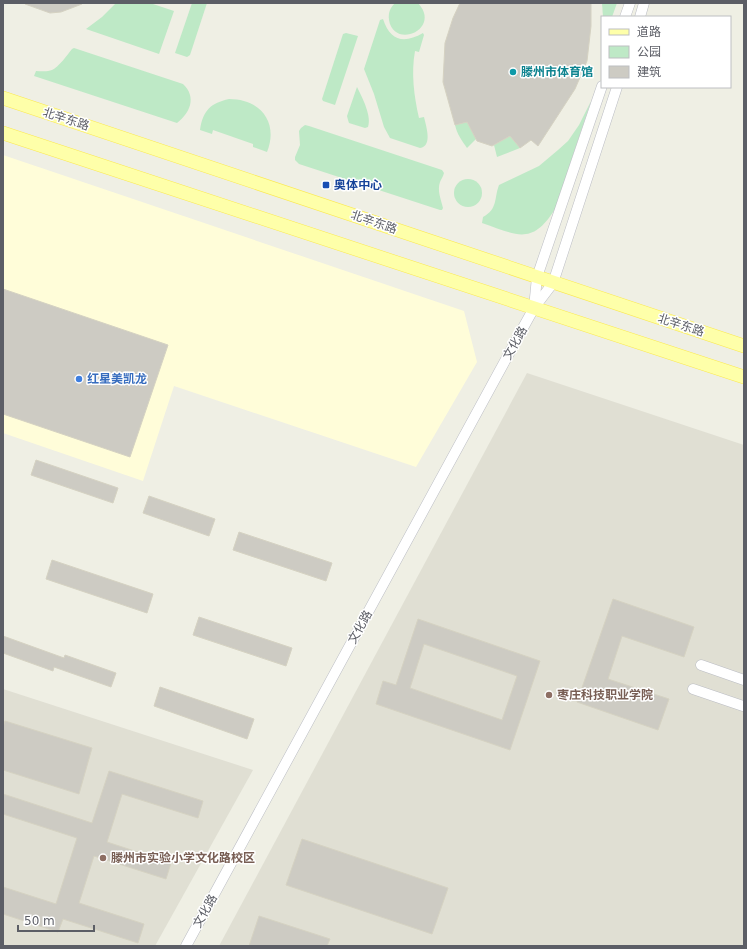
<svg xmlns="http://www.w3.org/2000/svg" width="747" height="949" font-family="'DejaVu Sans','Noto Sans SC',sans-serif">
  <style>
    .commercial { fill: #fffdd9 }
    .education { fill: #e0dfd3 }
    .green { fill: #bee9c6 }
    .building { fill: #cdcbc3; stroke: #d5d2c2; fill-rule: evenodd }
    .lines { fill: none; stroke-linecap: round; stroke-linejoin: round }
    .minor-casing { stroke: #bbbdc4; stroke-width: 11 }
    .major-casing { stroke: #fbe951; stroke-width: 14 }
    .minor { stroke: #fff; stroke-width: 10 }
    .major { stroke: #feffa9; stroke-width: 13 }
    .culture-dot { fill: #0f9aa8; stroke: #fff; stroke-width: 1.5 }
    .transit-dot { fill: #1a4fb4; stroke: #fff; stroke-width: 1.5 }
    .shop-dot { fill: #3f7fe0; stroke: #fff; stroke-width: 1.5 }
    .education-dot { fill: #8d6e63; stroke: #fff; stroke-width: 1.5 }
    .labels { text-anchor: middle; stroke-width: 3; stroke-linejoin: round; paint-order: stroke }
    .culture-label { font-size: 12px; font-weight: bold; fill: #0d838f; stroke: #fff; text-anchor: start }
    .street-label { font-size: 12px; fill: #5c5e66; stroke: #fff }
    .transit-label { font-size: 12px; font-weight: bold; fill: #164399; stroke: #fff; text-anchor: start }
    .shop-label { font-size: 12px; font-weight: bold; fill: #366cbe; stroke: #fff; text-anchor: start }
    .education-label { font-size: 12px; font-weight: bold; fill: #785e54; stroke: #fff; text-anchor: start }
  </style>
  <rect width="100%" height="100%" fill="#efefe4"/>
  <polygon class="commercial" points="3,155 464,311 477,362 416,467 174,386 143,481 3,433"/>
  <g class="education">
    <polygon points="527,373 744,445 744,946 219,946"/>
    <polygon points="3,689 253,770 155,946 3,946"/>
  </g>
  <g class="green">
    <polygon points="116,3 150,3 174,11 159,54 86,29 102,17"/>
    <polygon points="192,3 207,3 190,55 187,57 175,53"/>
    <path d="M 395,3 L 418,3 C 442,29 394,50 389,20 C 388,13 390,8 395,3 Z"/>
    <polygon points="602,3 617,3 612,17 603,17"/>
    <path d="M 383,19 C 390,41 404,44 423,33 L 424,35 L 419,52 L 415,51 C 411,73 414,96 419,118 L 424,117 C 426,126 433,146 420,148 L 390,138 L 384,127 L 374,94 L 364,69 L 380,20 Z"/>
    <polygon points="346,33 358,36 335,105 323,101 322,99 343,34"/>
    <path d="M 74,48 L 183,84 C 197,97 190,113 177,123 L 34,76 L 36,71 C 41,71 47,72 52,70 C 59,67 67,55 72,49 Z"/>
    <path d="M 357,87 C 362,97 372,116 368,127 L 365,128 L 349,123 L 348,120 L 347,116 Z"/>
    <path d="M 229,99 C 260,99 279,122 267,152 L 253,147 L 253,144 L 213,130 L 212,134 L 200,130 C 203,110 211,103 229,99 Z"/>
    <path d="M 591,101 L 555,209 C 532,246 517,235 482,223 L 483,217 C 498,209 494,198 499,185 L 539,166 L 558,150 L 568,141 L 579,125 Z"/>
    <path d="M 467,122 L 476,139 L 467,148 C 462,141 457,134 455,125 Z"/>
    <path d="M 305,125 L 309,126 L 442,170 L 444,173 C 443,177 441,179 440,182 C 437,191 441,199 443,208 L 442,210 L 440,210 L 299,164 L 295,160 L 295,157 L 300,145 L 299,131 L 301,128 Z"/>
    <polygon points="510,136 520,148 497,157 494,145"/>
    <circle cx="468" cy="193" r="14"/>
  </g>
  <g class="building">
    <polygon points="25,3 82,3 82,4 61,12 50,13 25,4"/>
    <polygon points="460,3 591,3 591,26 587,61 575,89 538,146 531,140 520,148 510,136 492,146 477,141 467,122 455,125 443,82 445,43 453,18"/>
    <polygon points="3,289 168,345 130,457 3,414"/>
    <polygon points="36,460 118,488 113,503 31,475"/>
    <polygon points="149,496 215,519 209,536 143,513"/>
    <polygon points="239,532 332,563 326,581 233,550"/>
    <polygon points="52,560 153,594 147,613 46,579"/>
    <polygon points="613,599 694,627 684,657 622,636 608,679 669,699 658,730 577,702"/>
    <polygon points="199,617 292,648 286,666 193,635"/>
    <path d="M 418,619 L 540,661 L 510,750 L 376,704 L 383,681 L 396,685 ZM 424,644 L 517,676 L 502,720 L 410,688 Z"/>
    <polygon points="3,636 64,658 65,655 116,673 111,687 54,667 53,671 3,653"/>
    <polygon points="160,687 254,719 247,739 154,706"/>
    <polygon points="5,721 92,748 79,794 3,770 3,727"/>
    <polygon points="109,771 203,801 198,818 122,794 107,842 171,863 166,879 94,856 79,903 144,924 138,943 63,919 58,932 3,914 3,887 56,904 77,838 3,814 3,794 92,823"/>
    <polygon points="302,839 448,888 432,934 286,885"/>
    <polygon points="259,916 330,939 327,946 249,946"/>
  </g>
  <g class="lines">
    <defs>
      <g id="minor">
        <polyline points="625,17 630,3"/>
        <polyline points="640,17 644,3"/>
        <polyline points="534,308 537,277 602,86"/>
        <polyline points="701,665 744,680"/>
        <polyline points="693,689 743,706"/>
        <polyline points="186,946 524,326 534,308 553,283 617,87"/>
      </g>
      <g id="major">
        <polyline points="3,98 744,346"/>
        <polyline points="3,133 744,377"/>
      </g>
    </defs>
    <use href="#minor" class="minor-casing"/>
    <use href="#major" class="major-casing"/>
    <use href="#minor" class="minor"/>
    <use href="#major" class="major"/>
  </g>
  <circle class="culture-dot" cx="513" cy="72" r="4"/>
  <rect class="transit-dot" x="322" y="181" width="8" height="8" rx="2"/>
  <circle class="shop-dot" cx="79" cy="379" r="4"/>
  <g class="education-dot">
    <circle cx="549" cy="695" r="4"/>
    <circle cx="103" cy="858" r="4"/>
  </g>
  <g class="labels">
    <g class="culture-label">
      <text x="521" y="76">滕州市体育馆</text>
    </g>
    <g class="street-label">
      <text transform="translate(66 119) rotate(18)" y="4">北辛东路</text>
      <text transform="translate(374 222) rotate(19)" y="4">北辛东路</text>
      <text transform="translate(681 325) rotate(18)" y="4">北辛东路</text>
      <text transform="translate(515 343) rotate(-61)" y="4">文化路</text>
      <text transform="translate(360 627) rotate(-61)" y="4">文化路</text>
      <text transform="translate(205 911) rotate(-61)" y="4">文化路</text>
    </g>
    <g class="transit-label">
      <text x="334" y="189">奥体中心</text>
    </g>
    <g class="shop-label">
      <text x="87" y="383">红星美凯龙</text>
    </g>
    <g class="education-label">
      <text x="557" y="699">枣庄科技职业学院</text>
      <text x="111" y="862">滕州市实验小学文化路校区</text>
    </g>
  </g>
  <rect width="747" height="949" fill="none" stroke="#5c5e66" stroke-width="8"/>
  <rect x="601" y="16" width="130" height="72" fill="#ffffff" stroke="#bebfc2"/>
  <rect x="609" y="29" width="20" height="6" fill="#feffa9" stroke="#bebfc2"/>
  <text x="637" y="36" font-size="12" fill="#5c5e66">道路</text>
  <rect x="609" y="46" width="20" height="12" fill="#bee9c6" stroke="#bebfc2"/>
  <text x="637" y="56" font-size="12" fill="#5c5e66">公园</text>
  <rect x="609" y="66" width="20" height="12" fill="#cdcbc3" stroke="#bebfc2"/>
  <text x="637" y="76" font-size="12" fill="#5c5e66">建筑</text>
  <path d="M18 925v6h76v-6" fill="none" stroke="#5c5e66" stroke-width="2"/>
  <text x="24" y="925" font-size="12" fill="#5c5e66" stroke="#ffffff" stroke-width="3" paint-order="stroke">50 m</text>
</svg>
